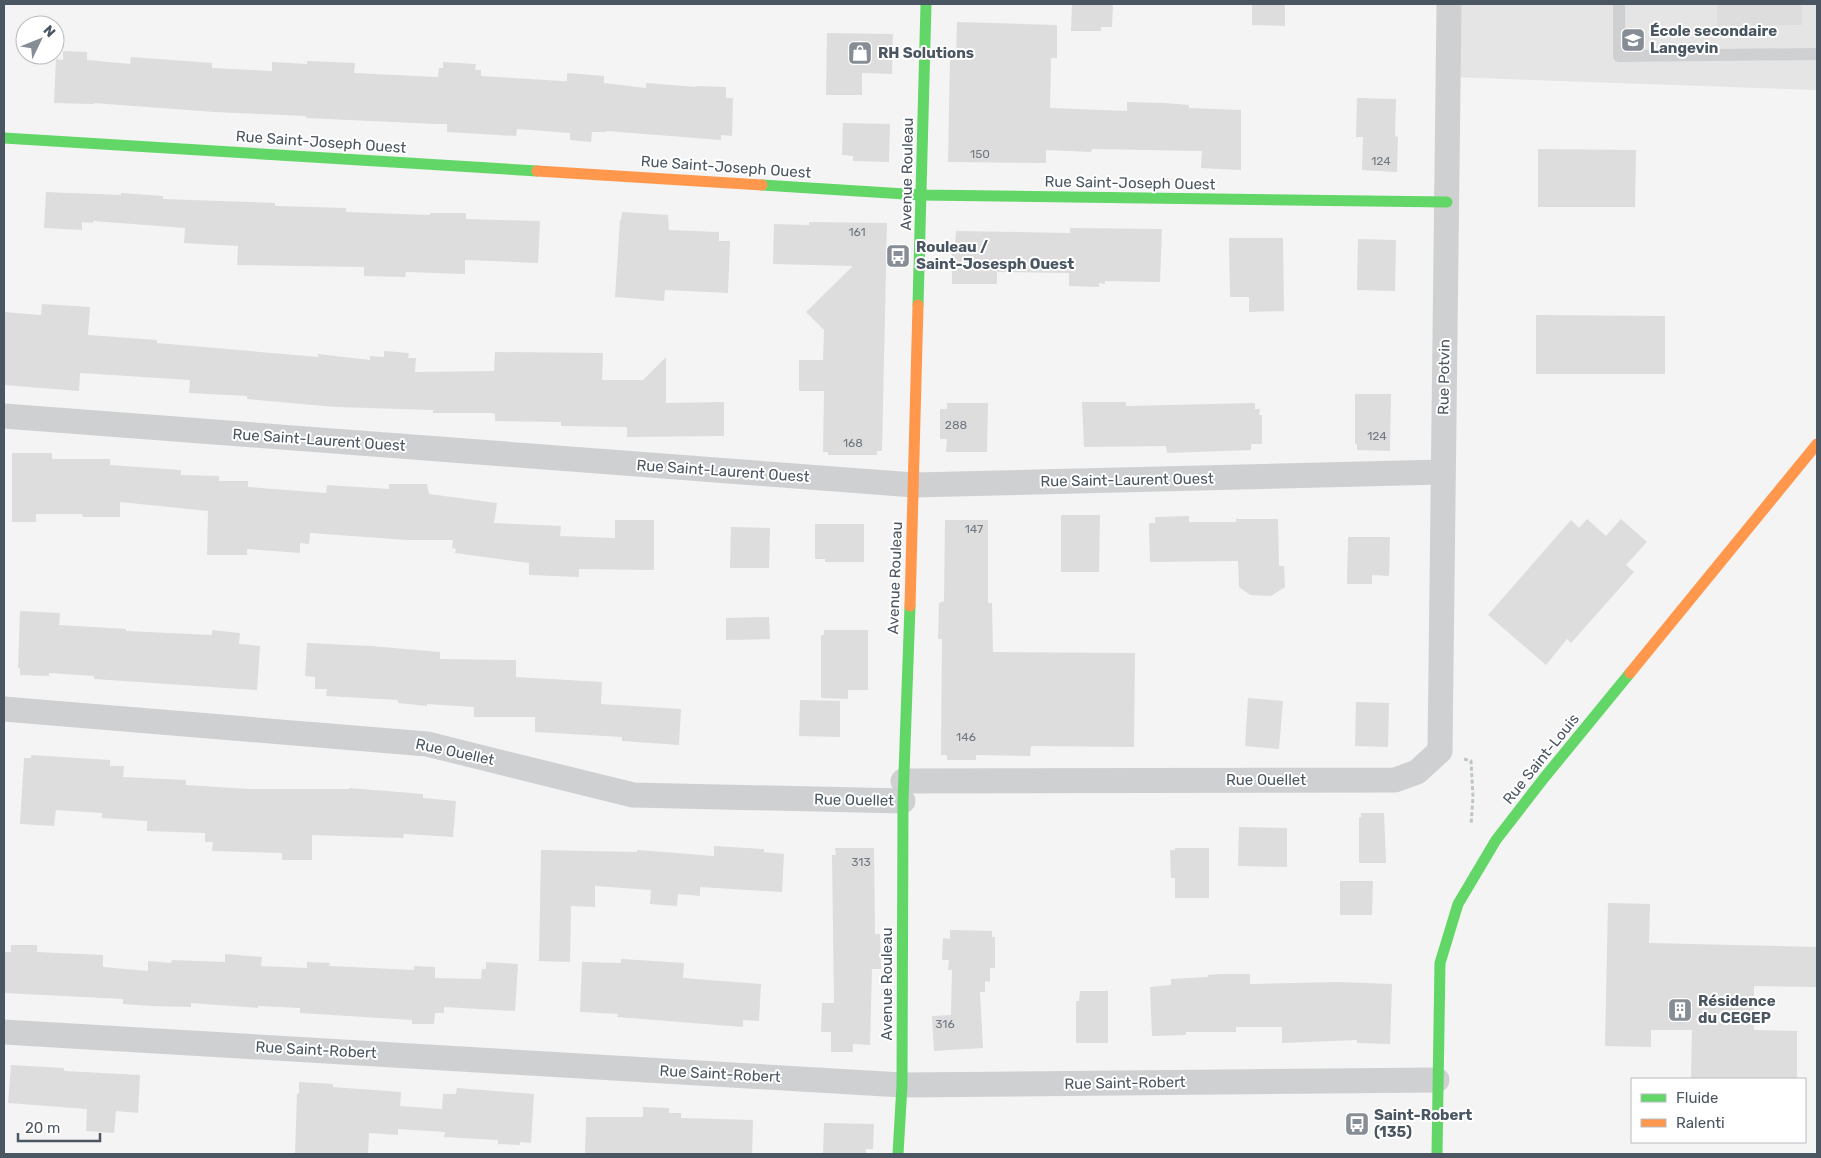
<svg xmlns="http://www.w3.org/2000/svg" width="1821" height="1158" font-family="Rubik,sans-serif">
  <style>
    .education { fill: #e6e5e6 }
    .building { fill: #ddddde }
    .lines { fill: none; stroke-linecap: round; stroke-linejoin: round }
    .path { stroke: #bcc7c4; stroke-width: 3; stroke-dasharray: 4 2.5; stroke-linecap: butt }
    .lane { stroke: #ced0d2; stroke-width: 12 }
    .street { stroke: #ced0d2; stroke-width: 25 }
    .fast { stroke: #63d668; stroke-width: 11 }
    .slow { stroke: #ff974d; stroke-width: 11 }
    .labels { text-anchor: middle; stroke-width: 4; stroke-linejoin: round; paint-order: stroke }
    .number-label { font-size: 12px; fill: #707881 }
    .poi-label { font-size: 15px; font-weight: bold; fill: #4a5661; stroke: #fff; text-anchor: start }
    .street-label { font-size: 15px; fill: #4a5661; stroke: #fff }
  </style>
  <rect width="100%" height="100%" fill="#f4f4f4"/>
  <polygon class="education" points="1449,4 1817,4 1817,90 1448,77"/>
  <g class="building">
    <polygon points="1072,4 1113,4 1112,27 1101,27 1101,31 1071,31"/>
    <polygon points="1252,4 1285,4 1285,26 1252,25"/>
    <polygon points="1717,4 1802,4 1802,25 1717,26"/>
    <polygon points="957,22 1057,25 1057,58 1051,58 1050,108 1127,111 1127,102 1165,103 1189,105 1189,108 1241,110 1241,170 1201,168 1202,151 1092,149 1091,152 1046,150 1046,163 948,162 950,58 956,58"/>
    <polygon points="827,33 893,34 892,74 862,73 862,95 826,95"/>
    <polygon points="63,51 87,52 87,60 130,64 131,57 212,63 212,68 272,71 272,62 307,64 307,61 355,63 354,73 438,77 439,68 443,68 443,62 476,64 475,70 481,70 481,76 562,81 567,81 567,73 604,76 604,83 646,88 646,83 696,87 697,86 726,87 726,98 733,98 732,136 721,135 721,140 606,131 606,132 592,132 591,142 570,140 570,133 517,129 516,136 447,132 447,124 436,124 306,118 306,116 214,112 94,103 94,104 54,103 56,59 63,60"/>
    <polygon points="1357,98 1396,99 1395,136 1398,137 1397,172 1362,170 1363,137 1356,137"/>
    <polygon points="843,123 890,124 889,162 853,161 853,156 842,155"/>
    <polygon points="1538,149 1636,150 1635,207 1538,207"/>
    <polygon points="46,192 121,195 121,193 163,196 163,199 275,203 275,206 346,208 346,212 430,215 430,213 466,213 466,219 540,221 538,263 465,260 465,274 406,272 405,277 364,276 364,267 237,265 238,246 184,243 185,228 93,221 93,223 82,222 82,230 44,228"/>
    <polygon points="622,212 668,215 669,230 719,232 719,241 730,241 728,293 665,290 664,301 615,297 620,220 621,220"/>
    <polygon points="809,222 887,223 882,451 877,451 877,455 828,455 828,452 823,452 824,391 799,391 799,360 823,360 824,330 806,312 853,266 773,264 774,224 809,225"/>
    <polygon points="1070,228 1162,229 1160,282 1105,281 1105,284 1099,283 1099,287 1069,286 1069,273 997,272 997,284 952,284 952,247 955,247 956,231 1070,233"/>
    <polygon points="1229,238 1283,238 1284,311 1249,312 1249,297 1230,297"/>
    <polygon points="1358,239 1396,240 1395,291 1357,290"/>
    <polygon points="42,304 90,307 88,335 157,340 157,343 318,357 318,354 370,360 370,356 384,357 384,351 409,353 408,358 416,358 415,372 494,371 495,352 603,353 602,380 643,380 666,357 666,403 724,402 724,436 627,437 627,427 561,426 561,422 495,421 495,414 492,413 433,413 433,410 336,407 247,399 247,396 189,393 190,380 80,373 79,391 4,385 4,312 41,315"/>
    <polygon points="1536,315 1665,316 1665,374 1536,374"/>
    <polygon points="1355,394 1391,394 1390,451 1357,450 1357,444 1355,444"/>
    <polygon points="1082,402 1126,402 1126,406 1255,403 1255,409 1260,409 1259,415 1262,415 1262,444 1251,444 1251,450 1167,453 1166,446 1084,447"/>
    <polygon points="947,403 988,403 987,452 946,452 947,439 940,439 940,409 947,409"/>
    <polygon points="12,453 52,453 52,459 110,459 110,465 181,470 181,475 219,476 219,481 248,481 248,487 326,493 327,485 389,489 389,484 427,484 429,494 497,503 494,523 561,526 560,536 615,538 615,520 654,520 654,570 579,569 579,577 529,575 529,563 455,553 456,549 452,548 453,540 407,540 310,533 309,544 300,543 300,553 247,549 247,555 207,555 208,511 120,502 120,517 83,517 82,514 36,514 36,522 12,522"/>
    <polygon points="1061,515 1100,515 1099,572 1061,572"/>
    <polygon points="1189,516 1189,522 1236,522 1236,519 1278,519 1279,566 1284,566 1285,587 1271,596 1250,595 1239,587 1238,561 1150,562 1149,523 1155,523 1155,517"/>
    <polygon points="1587,519 1606,536 1621,519 1647,542 1626,565 1634,572 1571,643 1567,639 1546,665 1488,615 1571,520 1579,528"/>
    <polygon points="945,520 988,520 988,603 992,603 993,652 1135,653 1134,747 1031,746 1030,756 976,755 976,760 947,760 947,755 941,755 942,639 938,639 939,603 944,601"/>
    <polygon points="815,524 864,524 864,562 825,562 825,559 815,559"/>
    <polygon points="731,527 770,528 769,568 730,568"/>
    <polygon points="1348,537 1390,537 1389,576 1372,575 1372,584 1347,584"/>
    <polygon points="20,611 60,613 59,625 126,629 126,631 212,635 212,630 240,633 239,644 260,646 257,690 94,679 94,676 49,673 49,676 20,675 20,668 18,668"/>
    <polygon points="769,617 770,639 726,640 726,618"/>
    <polygon points="824,630 868,630 868,690 848,690 848,699 821,698 821,635 824,635"/>
    <polygon points="307,643 371,646 440,652 440,659 516,660 516,677 602,682 601,704 681,709 679,745 622,741 622,737 535,732 535,717 474,717 474,707 427,704 427,706 398,703 398,700 326,696 327,689 315,689 315,677 305,676"/>
    <polygon points="1248,698 1283,701 1279,749 1245,746"/>
    <polygon points="800,700 840,701 840,737 799,736"/>
    <polygon points="1356,702 1389,703 1388,747 1355,746"/>
    <polygon points="31,755 110,760 110,766 124,766 123,777 186,780 186,785 250,789 349,789 349,788 423,794 423,798 456,801 453,837 404,834 403,838 312,835 312,860 282,860 282,853 212,851 213,842 205,842 205,833 147,831 147,821 102,818 102,813 56,810 54,826 20,824 24,758 31,758"/>
    <polygon points="1361,813 1384,813 1386,863 1359,863 1359,817 1361,817"/>
    <polygon points="1239,827 1287,828 1287,867 1238,866"/>
    <polygon points="714,846 764,849 764,852 784,854 782,892 700,887 700,896 678,894 677,906 650,904 651,890 595,886 595,907 571,906 570,962 539,961 541,850 637,852 637,850 651,851 714,856"/>
    <polygon points="835,848 874,848 875,934 880,934 881,969 872,969 870,1045 853,1044 853,1052 831,1052 831,1032 821,1032 822,1003 834,1003 832,855 836,855"/>
    <polygon points="1175,848 1209,848 1209,898 1175,898 1175,878 1171,878 1170,850 1175,850"/>
    <polygon points="1340,881 1373,881 1372,915 1340,915"/>
    <polygon points="1608,903 1650,904 1649,943 1817,947 1817,987 1754,986 1754,1030 1797,1031 1797,1079 1691,1079 1692,1030 1651,1030 1651,1047 1605,1046"/>
    <polygon points="950,930 992,931 992,937 995,937 995,968 990,968 990,982 985,981 985,992 980,992 983,1048 934,1051 932,1016 951,1015 952,970 948,970 949,960 942,960 943,938 950,939"/>
    <polygon points="11,945 37,945 37,952 103,955 103,967 148,971 148,961 171,963 172,960 225,962 225,954 262,957 261,966 307,968 307,962 330,963 329,966 414,970 414,966 435,967 435,978 481,979 482,969 486,969 486,962 518,964 515,1011 444,1007 444,1013 435,1013 434,1024 412,1024 412,1020 300,1013 300,1008 258,1006 258,1008 191,1003 191,1007 151,1006 123,1004 123,999 4,993 5,952 11,952"/>
    <polygon points="621,959 684,963 683,978 761,984 759,1021 743,1020 743,1027 617,1017 618,1014 580,1012 582,962 621,963"/>
    <polygon points="1220,974 1250,974 1250,984 1339,982 1392,984 1390,1044 1357,1043 1357,1040 1282,1043 1282,1027 1236,1027 1236,1032 1186,1032 1186,1035 1152,1036 1150,987 1171,985 1171,979 1208,977 1208,975"/>
    <polygon points="1080,991 1108,991 1108,1043 1076,1043 1076,1001 1079,1001"/>
    <polygon points="11,1065 64,1068 64,1071 140,1075 138,1113 116,1111 114,1133 86,1131 87,1109 8,1103"/>
    <polygon points="299,1082 333,1084 333,1087 401,1092 400,1106 442,1109 443,1094 456,1094 457,1088 534,1094 531,1143 520,1142 520,1145 498,1144 498,1140 444,1137 445,1132 398,1129 398,1135 369,1133 368,1154 295,1154 297,1094 299,1093"/>
    <polygon points="643,1107 669,1108 669,1113 681,1113 681,1118 753,1120 752,1154 585,1154 586,1117 643,1117"/>
    <polygon points="824,1123 874,1124 873,1149 866,1149 866,1154 823,1153"/>
  </g>
  <g class="lines">
    <polyline class="path" points="1464,759 1471,761 1473,797 1471,825"/>
    <polyline class="lane" points="1619,4 1619,56 1817,54"/>
    <g class="street">
      <polyline points="4,416 914,485 1443,472"/>
      <polyline points="4,709 427,744 633,795 903,801"/>
      <polyline points="903,781 1395,780 1417,772 1440,751 1449,4"/>
      <polyline points="4,1032 902,1085 1437,1080"/>
    </g>
    <g class="fast">
      <polyline points="4,138 537,171"/>
      <polyline points="762,185 921,195 1447,202"/>
      <polyline points="918,305 926,4"/>
      <polyline points="898,1154 902,1085 903,801 910,606"/>
      <polyline points="1437,1154 1440,963 1458,904 1496,840 1544,778 1630,673"/>
    </g>
    <g class="slow">
      <polyline points="537,171 762,185"/>
      <polyline points="910,606 918,305"/>
      <polyline points="1630,673 1817,444"/>
    </g>
  </g>
  <defs>
    <symbol id="school-square" viewBox="-11 -11 22 22"><rect x="-9" y="-9" width="18" height="18" rx="4" fill="#868d94" stroke="#fff"/><path d="M0-5L7-2L0 1L-7-2ZM-4 1L0 2.5L4 1V4Q0 6-4 4Z" fill="#fff"/></symbol>
    <symbol id="shop-square" viewBox="-11 -11 22 22"><rect x="-9" y="-9" width="18" height="18" rx="4" fill="#868d94" stroke="#fff"/><path d="M-5-2.5h2.3a2.7 3.5 0 0 1 5.4 0H5L5.5 6h-11ZM-1.5-2.5h3a1.5 2.3 0 0 0-3 0Z" fill="#fff"/></symbol>
    <symbol id="bus-square" viewBox="-11 -11 22 22"><rect x="-9" y="-9" width="18" height="18" rx="4" fill="#868d94" stroke="#fff"/><path d="M-5-6H5V4H4V6H2V4H-2V6H-4V4H-5ZM-3.5-4V0h7V-4ZM-3.5 1.2v1.5H-2V1.2ZM2 1.2v1.5H3.5V1.2Z" fill="#fff"/></symbol>
    <symbol id="building-square" viewBox="-11 -11 22 22"><rect x="-9" y="-9" width="18" height="18" rx="4" fill="#868d94" stroke="#fff"/><path d="M-4-6H4V6H1V3H-1V6H-4ZM-2.5-4.3h1.7v1.8h-1.7ZM.8-4.3h1.7v1.8H.8ZM-2.5-1h1.7V.8h-1.7ZM.8-1h1.7V.8H.8Z" fill="#fff"/></symbol>
  </defs>
  <g fill-rule="evenodd">
    <use href="#school-square" x="1619" y="26" width="28" height="28"/>
    <use href="#shop-square" x="846" y="39" width="28" height="28"/>
    <use href="#bus-square" x="884" y="242" width="28" height="28"/>
    <use href="#building-square" x="1666" y="996" width="28" height="28"/>
    <use href="#bus-square" x="1343" y="1110" width="28" height="28"/>
  </g>
  <g class="labels">
    <g class="number-label">
      <text x="980" y="158">150</text>
      <text x="1381" y="165">124</text>
      <text x="857" y="236">161</text>
      <text x="956" y="429">288</text>
      <text x="1377" y="440">124</text>
      <text x="853" y="447">168</text>
      <text x="974" y="533">147</text>
      <text x="966" y="741">146</text>
      <text x="861" y="866">313</text>
      <text x="945" y="1028">316</text>
    </g>
    <g class="poi-label">
      <text x="1650" y="36">École secondaire<tspan x="1650" dy="17">Langevin</tspan></text>
      <text x="878" y="58">RH Solutions</text>
      <text x="916" y="252">Rouleau /<tspan x="916" dy="17">Saint-Josesph Ouest</tspan></text>
      <text x="1698" y="1006">Résidence<tspan x="1698" dy="17">du CEGEP</tspan></text>
      <text x="1374" y="1120">Saint-Robert<tspan x="1374" dy="17">(135)</tspan></text>
    </g>
    <g class="street-label">
      <text transform="translate(321 142) rotate(4)" y="5">Rue Saint-Joseph Ouest</text>
      <text transform="translate(726 167) rotate(4)" y="5">Rue Saint-Joseph Ouest</text>
      <text transform="translate(907 174) rotate(-89)" y="5">Avenue Rouleau</text>
      <text transform="translate(1130 183) rotate(1)" y="5">Rue Saint-Joseph Ouest</text>
      <text transform="translate(1444 377) rotate(-89)" y="5">Rue Potvin</text>
      <text transform="translate(319 440) rotate(4)" y="5">Rue Saint-Laurent Ouest</text>
      <text transform="translate(723 471) rotate(4)" y="5">Rue Saint-Laurent Ouest</text>
      <text transform="translate(1127 480) rotate(-1)" y="5">Rue Saint-Laurent Ouest</text>
      <text transform="translate(895 578) rotate(-88)" y="5">Avenue Rouleau</text>
      <text transform="translate(455 752) rotate(12)" y="5">Rue Ouellet</text>
      <text transform="translate(1541 759) rotate(-51)" y="5">Rue Saint-Louis</text>
      <text x="1266" y="785">Rue Ouellet</text>
      <text transform="translate(854 800) rotate(1)" y="5">Rue Ouellet</text>
      <text transform="translate(887 984) rotate(-90)" y="5">Avenue Rouleau</text>
      <text transform="translate(316 1050) rotate(3)" y="5">Rue Saint-Robert</text>
      <text transform="translate(720 1074) rotate(3)" y="5">Rue Saint-Robert</text>
      <text transform="translate(1125 1083) rotate(-1)" y="5">Rue Saint-Robert</text>
    </g>
  </g>
  <rect width="1821" height="1158" fill="none" stroke="#4a5661" stroke-width="10"/>
  <rect x="1631" y="1078" width="175" height="65" fill="#ffffff" stroke="#b7bbc0"/>
  <rect x="1641" y="1094" width="25" height="8" fill="#63d668" stroke="#b7bbc0"/>
  <text x="1676" y="1103" font-size="15" fill="#4a5661">Fluide</text>
  <rect x="1641" y="1119" width="25" height="8" fill="#ff974d" stroke="#b7bbc0"/>
  <text x="1676" y="1128" font-size="15" fill="#4a5661">Ralenti</text>
  <g transform="translate(40 40) rotate(47)"><circle r="24" fill="#ffffff" stroke="#b7bbc0"/>
  <path d="M0-4L9 19L0 12L-9 19Z" fill="#868d94"/>
  <text y="-8" font-size="14" font-weight="bold" text-anchor="middle" fill="#4a5661">N</text>
  </g>
  <path d="M18 1133v8h82v-8" fill="none" stroke="#4a5661" stroke-width="2.5"/>
  <text x="25" y="1133" font-size="15" fill="#4a5661" stroke="#ffffff" stroke-width="4" paint-order="stroke">20 m</text>
</svg>
